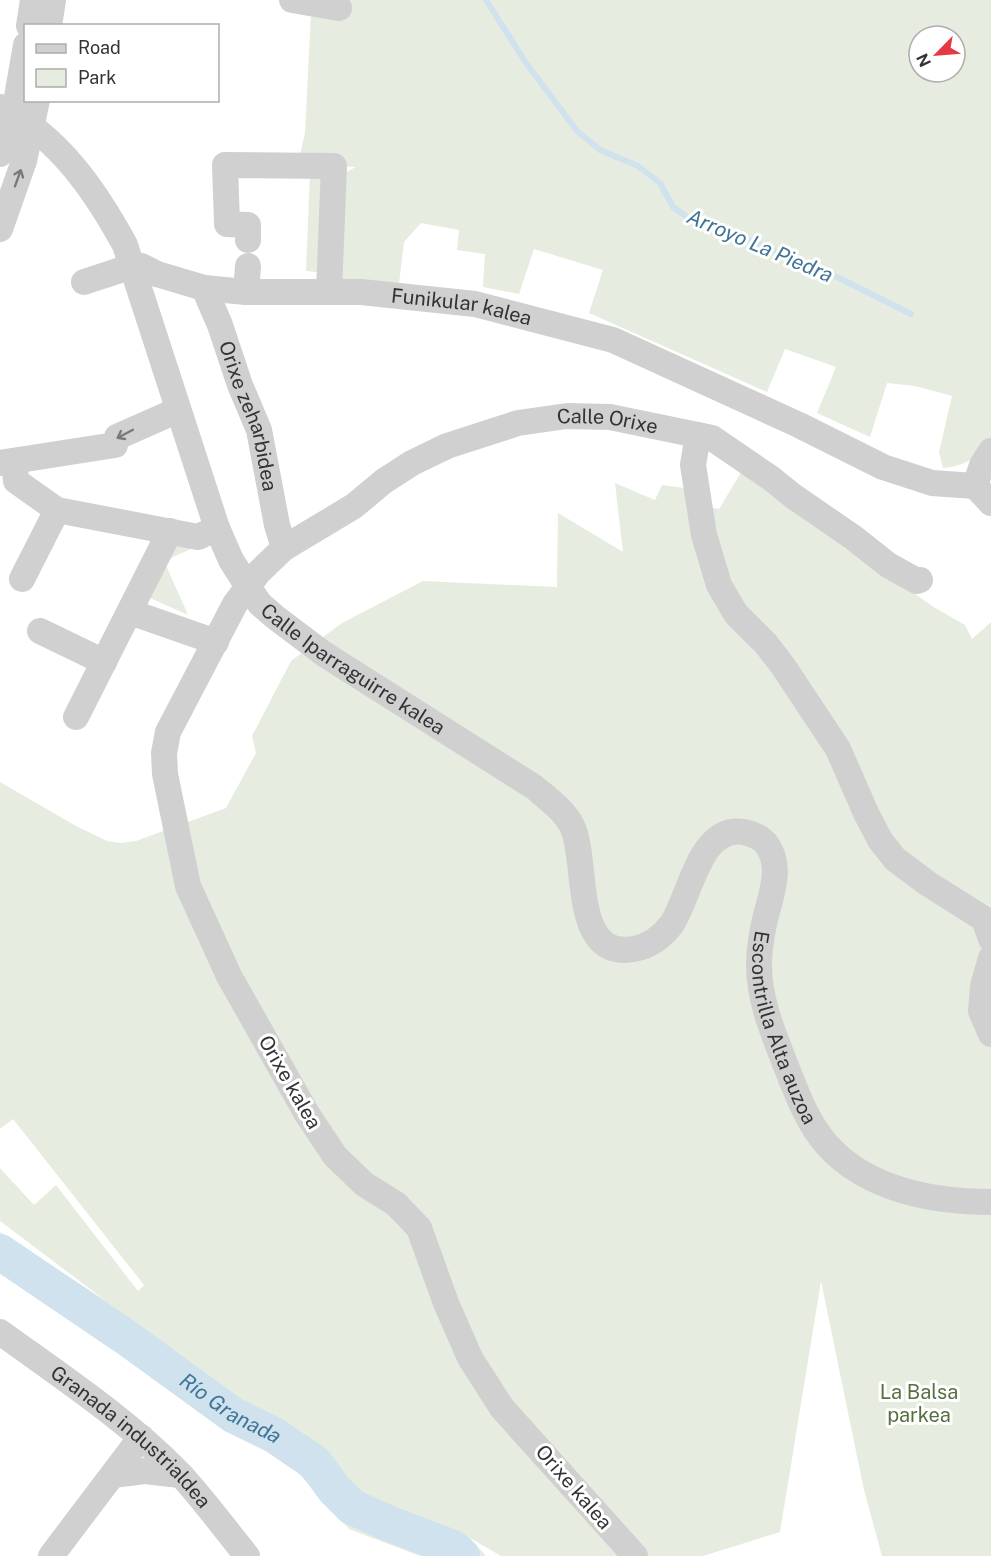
<svg xmlns="http://www.w3.org/2000/svg" width="991" height="1556" font-family="'Public Sans',sans-serif">
  <style>
    .green { fill: #e6ecdf; fill-rule: evenodd }
    .lines { fill: none; stroke-linecap: round; stroke-linejoin: round }
    .stream { stroke: #cfe2ee; stroke-width: 6 }
    .river { stroke: #cfe2ee; stroke-width: 36 }
    .minor { stroke: #d0d0d0; stroke-width: 26 }
    .oneway { stroke: #7a7a7a }
    .labels { text-anchor: middle; stroke-width: 6; stroke-linejoin: round; paint-order: stroke }
    .street-label { font-size: 20px; fill: #333; stroke: #fff }
    .park-label { font-size: 20px; fill: #56703f; stroke: #fff }
    .water-label { font-size: 21px; font-style: italic; fill: #3f7597; stroke: #fff }
  </style>
  <rect width="100%" height="100%" fill="#fff"/>
  <g class="green">
    <path d="M 292,0 L 991,0 L 991,442 C 975,458 966,466 943,468 L 939,452 L 952,396 L 915,386 L 887,383 L 870,437 L 817,413 L 836,367 L 785,349 L 767,392 L 589,313 L 603,270 L 534,249 L 519,294 L 483,287 L 485,254 L 457,250 L 459,230 L 421,223 L 404,242 L 399,284 L 340,282 L 344,173 L 356,167 L 298,164 L 305,133 L 311,13 ZM 919,36 L 955,36 L 955,72 L 919,72 Z"/>
    <polygon points="310,173 330,174 326,273 306,271"/>
    <polygon points="743,469 932,606 965,625 972,639 991,622 991,1556 882,1556 864,1490 821,1281 780,1532 703,1556 501,1556 470,1538 486,1556 420,1556 349,1529 292,1466 95,1332 0,1258 0,1232 106,1301 0,1221 0,1168 34,1205 56,1185 138,1291 144,1285 13,1119 0,1129 0,782 76,826 107,841 121,843 136,841 226,808 256,753 252,736 291,661 342,623 423,581 557,587 558,513 623,552 615,483 655,500 662,485 692,489 693,504 719,509"/>
    <polygon points="179,543 200,545 164,561 188,615 148,597 163,561"/>
  </g>
  <g class="lines">
    <polyline class="stream" points="486,0 526,63 577,131 600,150 638,166 660,183 673,207 690,219 741,237 835,276 911,314"/>
    <path class="river" id="s1" d="M 0,1252 L 127,1338 L 233,1415 L 274,1435 L 315,1463 L 334,1489 L 352,1507 L 390,1524 L 453,1548 L 462,1556"/>
    <g class="minor">
      <polyline points="292,0 339,8"/>
      <polyline points="29,26 33,0"/>
      <polyline points="49,26 53,0"/>
      <path id="s2" d="M 0,107 C 58,136 95,190 125,245 L 217,528 L 231,560 L 248,587 L 260,604 L 275,617 L 324,654 L 534,787 C 548,799 564,810 572,826 C 589,860 570,960 634,949 C 650,946 661,938 671,925 C 691,897 698,825 744,832 C 753,834 762,838 767,845 C 784,869 769,899 764,924 C 761,938 759,951 759,965 C 759,999 772,1030 784,1061 C 795,1089 807,1123 828,1146 C 868,1190 934,1202 991,1202"/>
      <polyline points="0,154 14,114 26,45"/>
      <polyline points="0,229 24,161 37,100"/>
      <polyline points="248,240 248,225 227,224 225,165 334,166 329,291"/>
      <path id="s3" d="M 133,268 L 141,266 L 157,274 L 204,288 L 246,292 L 361,292 L 475,304 L 613,340 L 799,425 L 883,467 L 932,483 L 975,486"/>
      <polyline points="84,282 133,266"/>
      <path id="s4" d="M 204,288 L 220,325 L 240,385 L 259,430 L 277,525 L 284,548"/>
      <polyline points="246,292 248,266"/>
      <polyline points="698,435 693,465 704,535 719,585 736,614 766,644 783,666 838,749 866,813 880,840 895,859 927,883 984,919 991,939"/>
      <polyline points="14,461 16,481 57,510 198,537 217,528"/>
      <polyline points="0,463 115,445 117,437 178,410"/>
      <polyline points="975,486 982,465 991,451"/>
      <polyline points="975,486 991,503"/>
      <polyline points="22,579 57,510"/>
      <polyline points="130,612 216,642"/>
      <polyline points="40,631 104,662"/>
      <polyline points="76,717 170,531"/>
      <polyline points="991,958 983,986 981,1011 991,1034"/>
      <path id="s5" d="M 0,1332 C 62,1377 126,1419 180,1474 C 204,1500 225,1529 247,1556"/>
      <polyline points="113,1475 145,1471 180,1475"/>
      <polyline points="51,1556 141,1437"/>
      <path id="s6" d="M 635,1556 L 502,1408 L 470,1358 L 446,1303 L 419,1228 L 396,1204 L 364,1184 L 335,1156 L 307,1114 L 229,976 L 188,886 L 165,774 L 164,753 L 168,732 L 235,604 L 258,573 L 284,548 L 354,506 L 384,481 L 412,463 L 447,446 L 518,423 L 567,416 L 610,417 L 712,438 L 772,479 L 793,496 L 854,538 L 888,565 L 917,581 L 920,580"/>
    </g>
  </g>
  <defs><path id="oneway-shaft" d="M-6 0H5M1.5-3L5.5 0L1.5 3" fill="none" stroke-width="1.6" stroke-linecap="round" stroke-linejoin="round" transform="scale(1.5)"/></defs>
  <g class="oneway">
    <use href="#oneway-shaft" transform="translate(18 178) rotate(-70)"/>
    <use href="#oneway-shaft" transform="translate(125 434) rotate(152)"/>
  </g>
  <g class="labels">
    <g class="street-label">
      <text dy="7" stroke="none"><textPath href="#s3" startOffset="334">Funikular kalea</textPath></text>
      <text dy="7" stroke="none"><textPath href="#s4" startOffset="136">Orixe zeharbidea</textPath></text>
      <text dy="7" stroke="none"><textPath href="#s6" startOffset="1551">Calle Orixe</textPath></text>
      <text dy="7" stroke="none"><textPath href="#s2" startOffset="688">Calle Iparraguirre kalea</textPath></text>
      <text dy="7" stroke="none"><textPath href="#s2" startOffset="1503">Escontrilla Alta auzoa</textPath></text>
      <text transform="translate(290 1082) rotate(60)" y="7">Orixe kalea</text>
      <text dy="7" stroke="none"><textPath href="#s5" startOffset="168">Granada industrialdea</textPath></text>
      <text transform="translate(574 1487) rotate(49)" y="7">Orixe kalea</text>
    </g>
    <g class="park-label">
      <text x="919" y="1399">La Balsa<tspan x="919" dy="23">parkea</tspan></text>
    </g>
    <g class="water-label">
      <text transform="translate(760 246) rotate(23)" y="7">Arroyo La Piedra</text>
      <text dy="7" stroke="none"><textPath href="#s1" startOffset="279">Río Granada</textPath></text>
    </g>
  </g>
  <rect x="24" y="24" width="195" height="78" fill="#ffffff" stroke="#adadad" stroke-width="1.5"/>
  <rect x="36" y="44" width="30" height="9" fill="#d0d0d0" stroke="#adadad" stroke-width="1.5"/>
  <text x="78" y="54" font-size="18" fill="#333333">Road</text>
  <rect x="36" y="69" width="30" height="18" fill="#e6ecdf" stroke="#adadad" stroke-width="1.5"/>
  <text x="78" y="84" font-size="18" fill="#333333">Park</text>
  <g transform="translate(937 54) rotate(245)"><circle r="28" fill="#ffffff" stroke="#adadad" stroke-width="1.5"/>
  <path d="M0-4.5L10 22L0 15L-10 22Z" fill="#e63946"/>
  <text y="-9" font-size="16" font-weight="bold" text-anchor="middle" fill="#333333">N</text>
  </g>
</svg>
